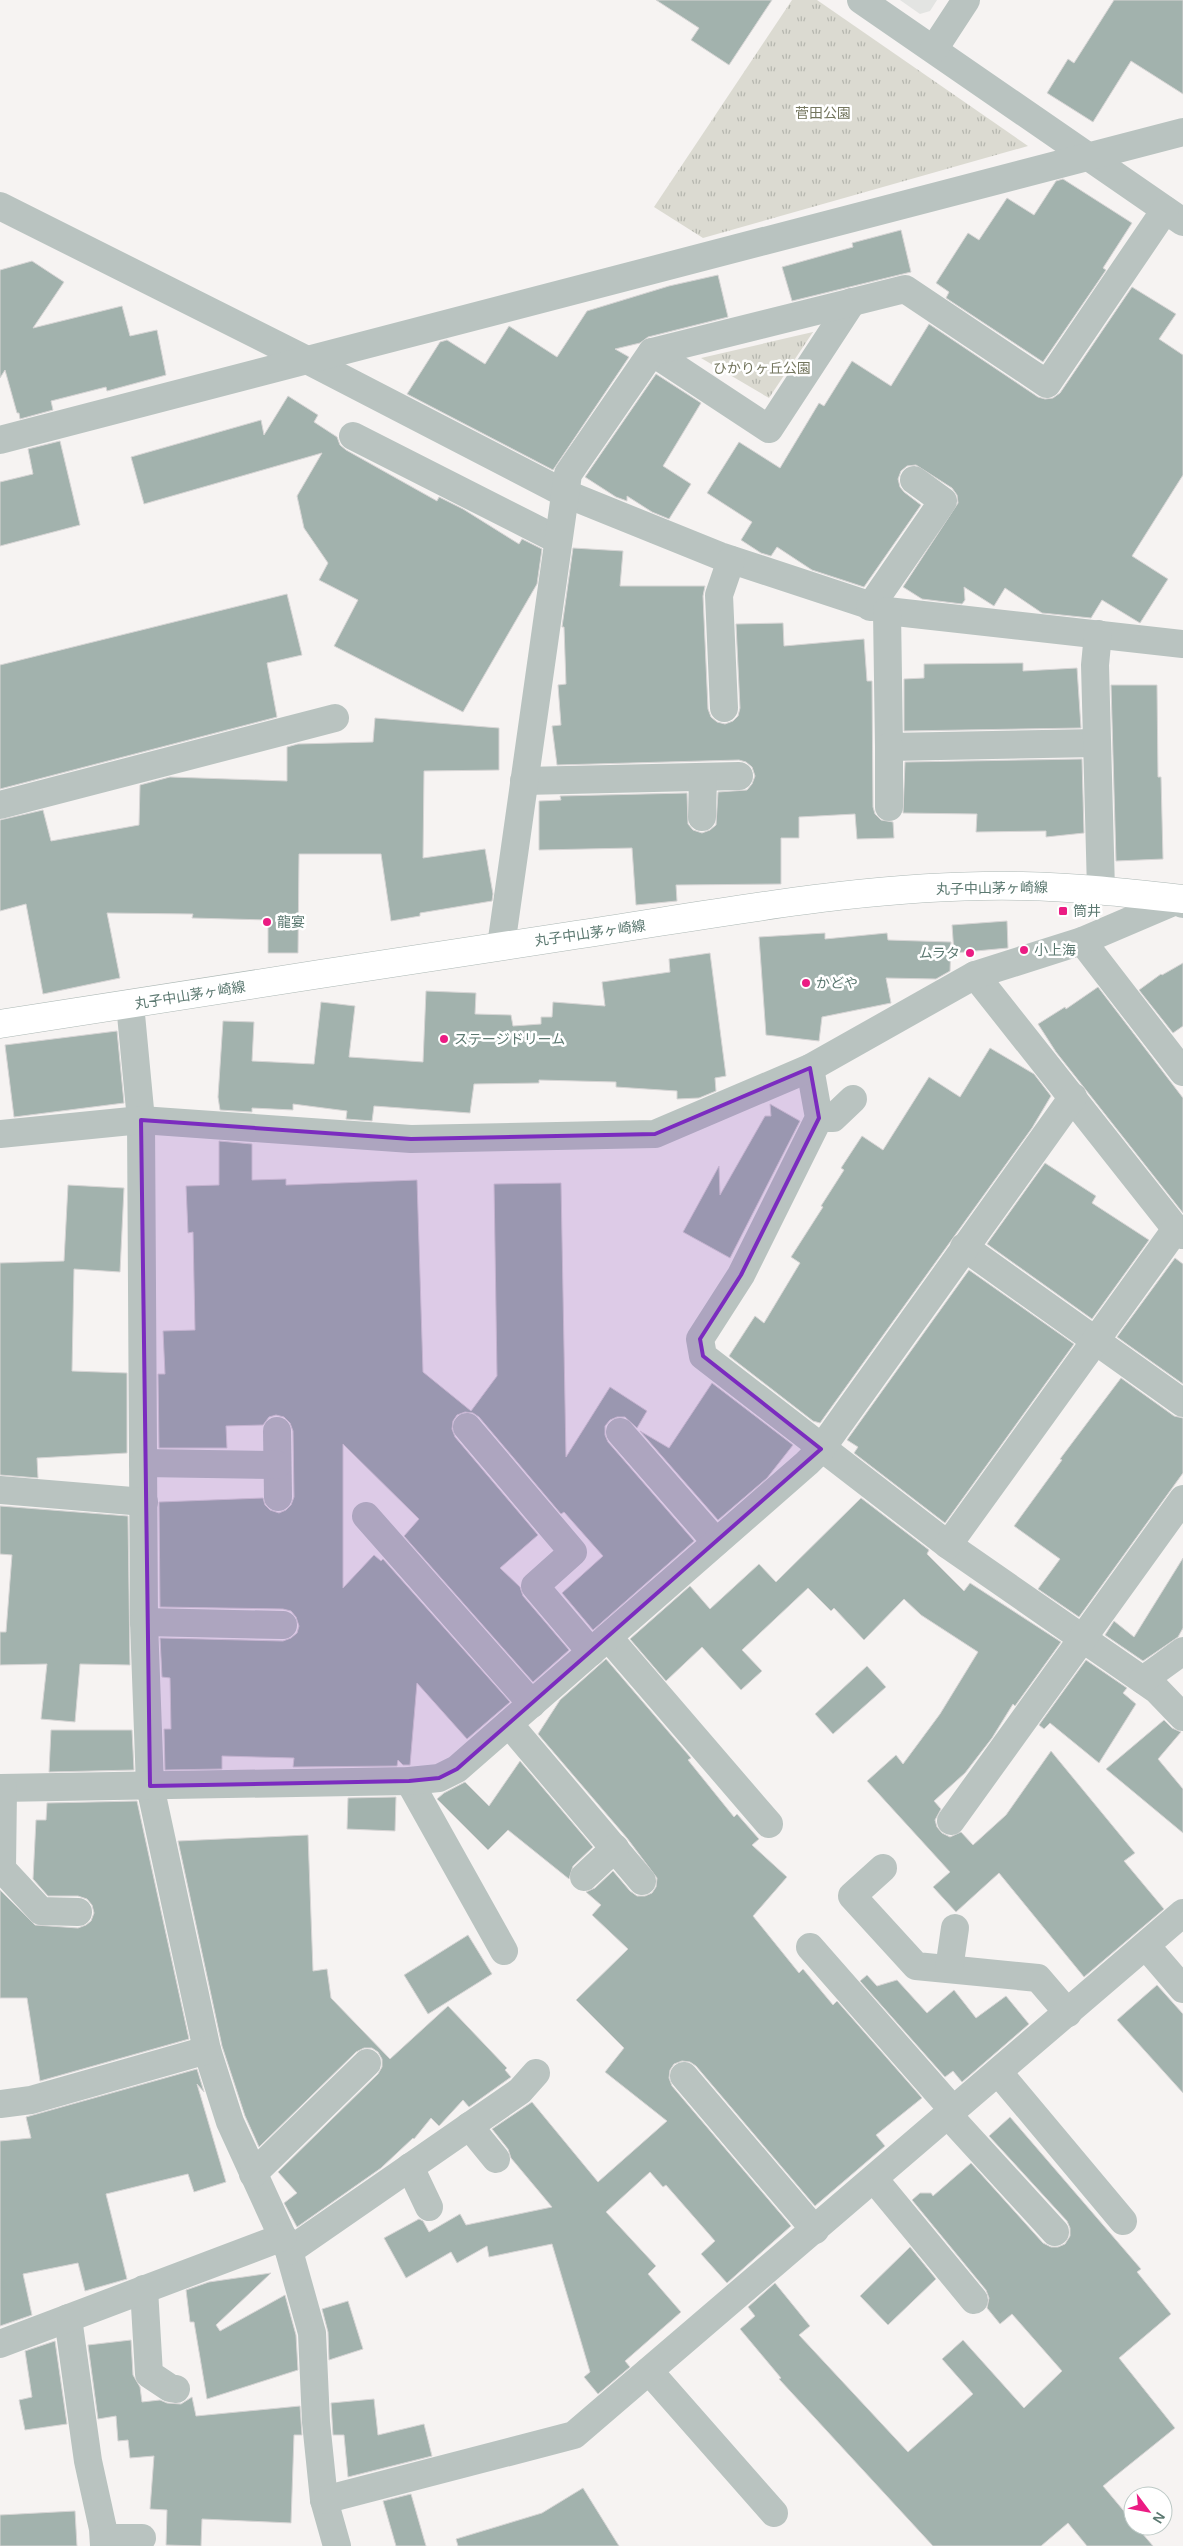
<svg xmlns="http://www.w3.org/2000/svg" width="1183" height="2546" font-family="Helvetica,'Noto Sans JP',sans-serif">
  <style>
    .built { fill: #e3e4e2 }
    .grass { fill: url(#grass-tufts) }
    .building { fill: #a2b2ad; stroke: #d7d5d5 }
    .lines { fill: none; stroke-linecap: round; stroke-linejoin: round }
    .major-casing { stroke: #adb8b5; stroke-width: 29 }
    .minor { stroke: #b9c3c0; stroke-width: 28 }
    .major { stroke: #fff; stroke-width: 28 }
    .marked { fill: #7b2cbf; fill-opacity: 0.2; stroke: #7b2cbf; stroke-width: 4; stroke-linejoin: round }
    .poi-dot { fill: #eb1c83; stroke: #fff; stroke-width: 2 }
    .labels { text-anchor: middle; stroke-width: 5; stroke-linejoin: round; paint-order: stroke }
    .park-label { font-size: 14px; fill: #74765e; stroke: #fff }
    .street-label { font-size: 14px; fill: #5b7870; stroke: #fff }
    .poi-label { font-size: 14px; fill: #5b7870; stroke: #fff; text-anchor: start }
  </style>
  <defs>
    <pattern id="grass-tufts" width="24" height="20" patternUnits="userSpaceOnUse" patternTransform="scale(1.25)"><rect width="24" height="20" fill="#dbdad1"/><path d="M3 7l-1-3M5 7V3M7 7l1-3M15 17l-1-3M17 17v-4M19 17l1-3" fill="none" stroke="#b5b6ae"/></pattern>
  </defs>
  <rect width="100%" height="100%" fill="#f6f3f2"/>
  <polygon class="built" points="900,0 937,0 930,11 920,14"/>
  <g class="grass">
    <polygon points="792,0 817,0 1028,146 703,238 654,207"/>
    <polygon points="813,332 769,398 701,358"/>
  </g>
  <g class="building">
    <polygon points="656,0 772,0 729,65 691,40 699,28"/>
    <polygon points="1114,0 1183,0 1183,94 1131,61 1093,122 1047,93 1068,59 1074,63"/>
    <polygon points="1063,179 1132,223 1103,268 1106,270 1043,362 946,298 949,292 936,283 968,233 979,240 1007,198 1034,215 1056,181"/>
    <polygon points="901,230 911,272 792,301 782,267 853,247 852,243"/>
    <polygon points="32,261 64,282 33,328 122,306 130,336 157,330 166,375 107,391 106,387 51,401 53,410 20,419 19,413 17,413 5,370 0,378 0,270"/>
    <polygon points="718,275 728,317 648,337 640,343 615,349 629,357 553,470 407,394 440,342 447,340 485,364 509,326 557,357 587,311 669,286"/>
    <polygon points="1132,287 1176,314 1159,339 1183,355 1183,475 1132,556 1168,579 1140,623 1102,600 1091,618 1042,613 1005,588 994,606 964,587 965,600 962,604 922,599 903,587 958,503 957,495 952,488 916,465 907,466 901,471 898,479 900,487 904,492 921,505 864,587 812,570 777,547 771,556 761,553 741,540 752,522 707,493 739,442 780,468 819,403 824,406 852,361 891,386 929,324 1038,397 1045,399 1053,398 1060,393"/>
    <polygon points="656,374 701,403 663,466 691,484 669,519 652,512 627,496 627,501 616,497 585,477"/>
    <polygon points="288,396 318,415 314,422 337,437 340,445 346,450 437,501 439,497 463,509 519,544 522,539 542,549 537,584 463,712 334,646 358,600 319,580 328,563 304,528 297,496 322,453 144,504 131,457 261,420 264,435"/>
    <polygon points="60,441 80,525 0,546 0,482 33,474 28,449"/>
    <polygon points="573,548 623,551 620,586 705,586 703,596 708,709 711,717 717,722 725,724 733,721 738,716 740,708 736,624 783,623 784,646 864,639 867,681 872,681 873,807 875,814 881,820 893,822 894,838 857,839 855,814 799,817 799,838 781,838 781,884 676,885 677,901 636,905 632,848 539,850 539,801 561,800 560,796 687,793 688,824 693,830 702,833 710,830 716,825 718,792 747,790 752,784 755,776 752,767 746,762 739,760 557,765 552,726 561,725 558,685 566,684 564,627 562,627"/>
    <polygon points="287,594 302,655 267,663 277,717 0,789 0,665"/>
    <polygon points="1023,663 1023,671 1077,668 1081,728 904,731 904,679 924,678 924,664"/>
    <polygon points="1111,685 1157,685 1158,777 1161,777 1163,859 1116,861"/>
    <polygon points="375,718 499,728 499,770 424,771 423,858 485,849 493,894 492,901 420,913 420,916 391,921 381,854 299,854 298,953 268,953 268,920 192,918 193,914 107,913 120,978 43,994 26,904 0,911 0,820 43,810 51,841 139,825 140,785 170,777 287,781 287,747 298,744 373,742"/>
    <polygon points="1082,759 1084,833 1046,837 1046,831 976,832 977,814 903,813 905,762"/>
    <polygon points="1007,921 1008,948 954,953 952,925"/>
    <polygon points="825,933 825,939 887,933 888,940 951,942 950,971 936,979 886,978 891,1003 822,1017 819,1041 766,1035 759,937"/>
    <polygon points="710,953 726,1076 715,1078 716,1091 699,1098 677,1099 677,1091 616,1087 616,1082 539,1080 539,1083 474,1084 470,1113 374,1106 372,1121 346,1119 347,1111 293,1104 293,1110 252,1108 252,1112 220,1110 218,1097 223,1021 254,1022 252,1061 314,1064 321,1002 355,1006 349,1057 423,1062 426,991 476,993 475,1014 511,1015 513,1026 541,1024 541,1017 552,1017 553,1002 605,1006 602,982 670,972 669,959"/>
    <polygon points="1183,963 1183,1026 1173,1033 1139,990 1161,974 1162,975"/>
    <polygon points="1098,987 1183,1098 1183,1213 1056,1052 1038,1024 1065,1007 1066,1009"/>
    <polygon points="117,1031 124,1103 14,1117 5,1045"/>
    <polygon points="990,1048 1034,1074 1051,1096 1032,1128 820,1423 813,1421 729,1356 755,1316 764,1323 800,1263 791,1257 823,1207 821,1206 844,1170 841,1168 862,1136 883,1150 929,1077 960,1097"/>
    <polygon points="770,1104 800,1121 730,1258 683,1232 719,1166 720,1195 765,1116 771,1116"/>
    <polygon points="219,1141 252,1144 252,1180 286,1179 286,1185 417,1180 423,1372 471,1411 497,1376 494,1184 561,1183 566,1457 610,1387 647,1411 637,1428 625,1417 617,1417 610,1420 605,1426 605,1435 608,1442 694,1541 593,1630 562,1593 603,1556 564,1512 561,1514 479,1417 473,1413 465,1412 457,1415 453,1421 452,1429 455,1437 538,1535 500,1568 520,1587 523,1596 569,1650 533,1682 404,1536 419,1519 343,1444 343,1588 374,1555 381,1561 383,1559 510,1702 467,1739 417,1683 410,1765 403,1765 398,1760 397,1766 293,1767 294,1758 222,1756 222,1769 165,1770 164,1729 171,1729 170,1678 162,1677 160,1638 283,1641 291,1638 297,1633 299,1626 296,1617 291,1611 283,1609 160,1607 159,1502 263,1498 265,1505 270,1510 279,1513 286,1510 291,1505 294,1497 293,1431 290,1423 284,1417 276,1415 269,1417 263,1425 226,1426 227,1448 159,1448 158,1374 165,1374 163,1331 195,1330 193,1232 188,1233 186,1186 219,1185"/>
    <polygon points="1045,1163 1096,1196 1092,1203 1149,1240 1092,1319 987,1244"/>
    <polygon points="68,1185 124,1188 120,1272 74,1269 72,1371 127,1373 127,1453 37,1458 38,1478 0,1475 0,1263 64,1261"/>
    <polygon points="1175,1258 1183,1264 1183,1384 1117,1337"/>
    <polygon points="969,1270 1074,1344 945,1523 854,1453 858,1447 847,1440"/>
    <polygon points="1121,1378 1174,1416 1183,1418 1183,1473 1079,1617 1038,1589 1060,1559 1014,1526 1062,1460 1060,1459"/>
    <polygon points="712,1383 793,1445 767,1478 718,1520 640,1431 669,1448"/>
    <polygon points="861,1498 929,1550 927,1554 964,1591 970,1583 1061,1642 1015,1706 1013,1704 992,1738 965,1773 934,1801 941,1809 935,1820 937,1827 942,1833 950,1837 961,1832 973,1845 1006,1815 1051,1751 1135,1853 1124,1861 1164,1909 1084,1977 999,1873 956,1912 933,1887 950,1872 867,1781 896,1755 903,1764 940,1714 978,1652 921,1615 904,1599 864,1640 834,1608 831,1611 808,1588 742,1650 762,1671 741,1690 702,1647 666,1681 630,1639 690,1586 710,1609 759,1564 776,1582"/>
    <polygon points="0,1506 128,1516 130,1665 80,1664 75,1722 41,1719 47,1664 0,1665 0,1632 6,1632 12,1555 0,1554"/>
    <polygon points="1183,1558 1183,1628 1178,1637 1143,1661 1105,1635 1114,1621 1134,1637"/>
    <polygon points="606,1659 691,1758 688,1760 734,1817 737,1814 759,1839 752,1845 787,1877 753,1916 799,1973 803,1969 833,2005 837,2001 922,2098 876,2135 885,2146 815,2206 696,2066 690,2062 682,2061 674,2064 670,2070 669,2078 672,2086 791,2226 727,2283 701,2254 715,2241 666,2185 663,2187 650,2172 606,2212 656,2266 648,2274 681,2312 625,2361 630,2367 598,2394 584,2377 590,2372 552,2244 489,2257 487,2246 457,2263 451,2252 406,2278 384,2238 419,2219 423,2221 429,2232 460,2214 466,2225 552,2207 511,2158 508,2149 492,2129 532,2102 598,2182 667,2121 605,2072 624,2048 576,2000 628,1949 592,1915 601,1905 586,1892 595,1888 613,1871 630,1891 637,1896 645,1896 652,1893 656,1887 657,1878 627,1838 538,1734 560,1700"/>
    <polygon points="1086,1660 1127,1688 1123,1693 1136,1704 1099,1763 1050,1723 1044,1729 1039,1725"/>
    <polygon points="867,1666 886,1687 833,1734 815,1714"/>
    <polygon points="1164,1720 1172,1728 1181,1732 1158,1759 1183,1789 1183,1833 1106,1769"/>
    <polygon points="51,1730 132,1730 134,1770 49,1772"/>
    <polygon points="520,1761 593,1847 573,1866 569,1879 508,1830 488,1850 437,1799 444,1793 465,1782 489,1806"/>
    <polygon points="396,1797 395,1831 347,1829 348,1798"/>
    <polygon points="137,1801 189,2039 40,2081 27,1998 0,1998 0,1890 35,1925 78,1928 86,1925 91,1921 94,1913 92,1905 87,1899 78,1896 48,1896 33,1879 36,1820 46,1820 47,1803"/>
    <polygon points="308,1835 313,1971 327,1969 331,1998 390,2059 448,2006 507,2068 505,2070 511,2077 469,2107 463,2100 439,2126 431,2118 414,2139 413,2138 381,2168 297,2227 284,2203 297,2193 278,2172 378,2074 382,2067 382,2059 378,2052 372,2048 364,2048 356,2052 259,2147 245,2116 222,2046 178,1841"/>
    <polygon points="468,1935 492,1974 428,2014 404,1975"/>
    <polygon points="867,1975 877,1986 897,1980 927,2013 954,1990 976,2018 1006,1996 1029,2024 962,2082 953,2071 945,2077 860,1981"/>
    <polygon points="1157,1985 1183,2014 1183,2093 1117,2020"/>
    <polygon points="197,2069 204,2092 197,2084 226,2182 194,2192 188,2174 106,2194 127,2279 85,2291 78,2263 23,2274 32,2315 0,2326 0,2141 31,2138 26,2117"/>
    <polygon points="1010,2117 1141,2269 1137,2272 1171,2314 1119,2358 1175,2428 1103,2486 1133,2522 1133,2526 1136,2526 1153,2546 1087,2546 1068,2523 1041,2546 933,2546 779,2379 781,2378 740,2329 755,2316 748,2307 775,2283 810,2326 799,2335 908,2452 973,2394 942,2359 963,2340 1024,2408 1062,2371 1012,2314 1000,2324 987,2308 989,2298 986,2290 912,2200 920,2193 931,2193 933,2196 971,2163 1043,2243 1051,2247 1058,2247 1065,2244 1070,2236 1070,2228 1067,2221 989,2136"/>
    <polygon points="910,2247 936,2279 888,2325 860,2296"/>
    <polygon points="271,2273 216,2325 220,2331 285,2295 296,2335 298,2370 207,2399 194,2322 190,2322 186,2290 209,2282"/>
    <polygon points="348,2301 363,2349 329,2360 328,2332 322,2309"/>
    <polygon points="131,2340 133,2375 140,2387 142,2402 160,2400 167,2403 181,2404 192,2397 196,2416 300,2406 302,2435 294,2435 291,2523 202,2519 201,2546 166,2545 167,2510 150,2509 154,2456 130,2458 128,2440 118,2441 116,2416 98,2419 88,2345"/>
    <polygon points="55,2341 67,2424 25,2430 19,2400 32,2397 25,2351"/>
    <polygon points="374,2399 378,2435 424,2424 432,2456 348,2477 344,2435 333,2435 331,2403"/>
    <polygon points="583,2488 619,2546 458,2546 456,2539 542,2513"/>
    <polygon points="411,2494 426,2546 396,2546 383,2501"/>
    <polygon points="75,2511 77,2546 0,2546 0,2515"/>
  </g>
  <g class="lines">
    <defs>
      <path id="major" d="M 0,1024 C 190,995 379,964 569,936 C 718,914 870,883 1022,886 C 1076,887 1129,893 1183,899"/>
    </defs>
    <use href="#major" class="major-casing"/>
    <g class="minor">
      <polyline points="861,0 1183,222"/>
      <polyline points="934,49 966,0"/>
      <polyline points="0,206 307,360 564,493 720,556 887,611 1183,644"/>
      <polyline points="652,352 769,429 852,302"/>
      <polyline points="353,436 558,540"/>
      <polyline points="0,440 1183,132"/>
      <polyline points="870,607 943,501 914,480"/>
      <polyline points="887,611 889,747 1097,743"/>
      <polyline points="1098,634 1095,665 1101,890"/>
      <polyline points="724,708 719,595 731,560"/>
      <polyline points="889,747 889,807"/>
      <polyline points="524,781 739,776"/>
      <polyline points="0,805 335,718"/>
      <polyline points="702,817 703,777"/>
      <polyline points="1082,941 1183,1072"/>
      <polyline points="501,946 568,474 652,352 905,289 1047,384 1165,210"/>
      <polyline points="975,975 1176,1229 1183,1235"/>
      <polyline points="130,1004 141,1120 144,1622 150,1786 207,2050 230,2122 289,2251 312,2333 316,2422 324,2500 337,2546"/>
      <polyline points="810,1068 819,1118 741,1275 700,1339 703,1356 948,1545 1157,1690 1183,1717"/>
      <polyline points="819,1118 833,1118 853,1099"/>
      <polyline points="0,1134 141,1120 411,1139 655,1134 810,1068 975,975 1082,941 1180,899 1183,904"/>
      <polyline points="964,1247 1183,1403"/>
      <polyline points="467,1427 573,1552 535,1586 591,1652"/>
      <polyline points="277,1431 278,1497"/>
      <polyline points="620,1432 716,1542"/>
      <polyline points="143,1463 277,1465"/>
      <polyline points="0,1490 144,1502"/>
      <polyline points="366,1516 532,1704"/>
      <polyline points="948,1545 1176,1229"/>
      <polyline points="144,1622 283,1625"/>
      <polyline points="608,1637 769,1824"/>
      <polyline points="1143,1680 1183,1651"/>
      <polyline points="509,1724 642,1881"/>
      <polyline points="409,1781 504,1951"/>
      <polyline points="0,1788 409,1781 439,1778 457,1769 807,1463 821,1449 1073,1097"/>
      <polyline points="3,1788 2,1869 41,1911 78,1912"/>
      <polyline points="951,1821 1183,1499"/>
      <polyline points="883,1868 852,1896 916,1966 1038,1978 1068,2013"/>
      <polyline points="584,1877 615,1848"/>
      <polyline points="1146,1946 1183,1989"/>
      <polyline points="810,1947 954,2111"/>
      <polyline points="949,1969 955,1928"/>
      <polyline points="999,2073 1123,2221"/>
      <polyline points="684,2076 815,2230"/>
      <polyline points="0,2104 31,2100 207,2050"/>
      <polyline points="949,2116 1055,2232"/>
      <polyline points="469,2126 496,2159"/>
      <polyline points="410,2167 429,2207"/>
      <polyline points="253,2174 367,2063"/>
      <polyline points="874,2179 974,2300"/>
      <polyline points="289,2251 520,2091 536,2073"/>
      <polyline points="144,2289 149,2374 170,2388 176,2389"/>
      <polyline points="68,2318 88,2461 103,2529 104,2546"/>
      <polyline points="0,2344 283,2237"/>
      <polyline points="649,2371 774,2513"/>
      <polyline points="324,2500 574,2435 1183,1913"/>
      <polyline points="104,2538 142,2538"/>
    </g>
    <use href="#major" class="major"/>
  </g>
  <path class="marked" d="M 810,1068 L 819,1118 L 741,1275 L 700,1339 L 703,1356 L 821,1449 L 457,1769 L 439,1778 L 409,1781 L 150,1786 L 141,1120 L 411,1139 L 655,1134 Z"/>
  <g class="poi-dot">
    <rect x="1058" y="906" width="10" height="10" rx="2.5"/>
    <circle cx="267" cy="922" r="5"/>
    <circle cx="1024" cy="950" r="5"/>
    <circle cx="970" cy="953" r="5"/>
    <circle cx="806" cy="983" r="5"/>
    <circle cx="444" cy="1039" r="5"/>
  </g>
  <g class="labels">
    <g class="park-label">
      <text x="823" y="118">菅田公園</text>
      <text x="762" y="373">ひかりヶ丘公園</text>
    </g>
    <g class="street-label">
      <text transform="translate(992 888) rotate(-1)" y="5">丸子中山茅ヶ崎線</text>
      <text transform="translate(590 933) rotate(-8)" y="5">丸子中山茅ヶ崎線</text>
      <text transform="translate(190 995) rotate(-9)" y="5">丸子中山茅ヶ崎線</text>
    </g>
    <g class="poi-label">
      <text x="1073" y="916">筒井</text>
      <text x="277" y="927">龍宴</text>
      <text x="1034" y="955">小上海</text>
      <text x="960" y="958" text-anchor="end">ムラタ</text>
      <text x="816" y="988">かどや</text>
      <text x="454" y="1044">ステージドリーム</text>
    </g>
  </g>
  <g transform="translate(1148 2511) rotate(122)"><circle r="24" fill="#ffffff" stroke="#bdc9c6"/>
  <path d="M0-4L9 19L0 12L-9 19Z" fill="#eb1c83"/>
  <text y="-8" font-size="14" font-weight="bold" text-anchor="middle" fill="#5b7870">N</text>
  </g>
</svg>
